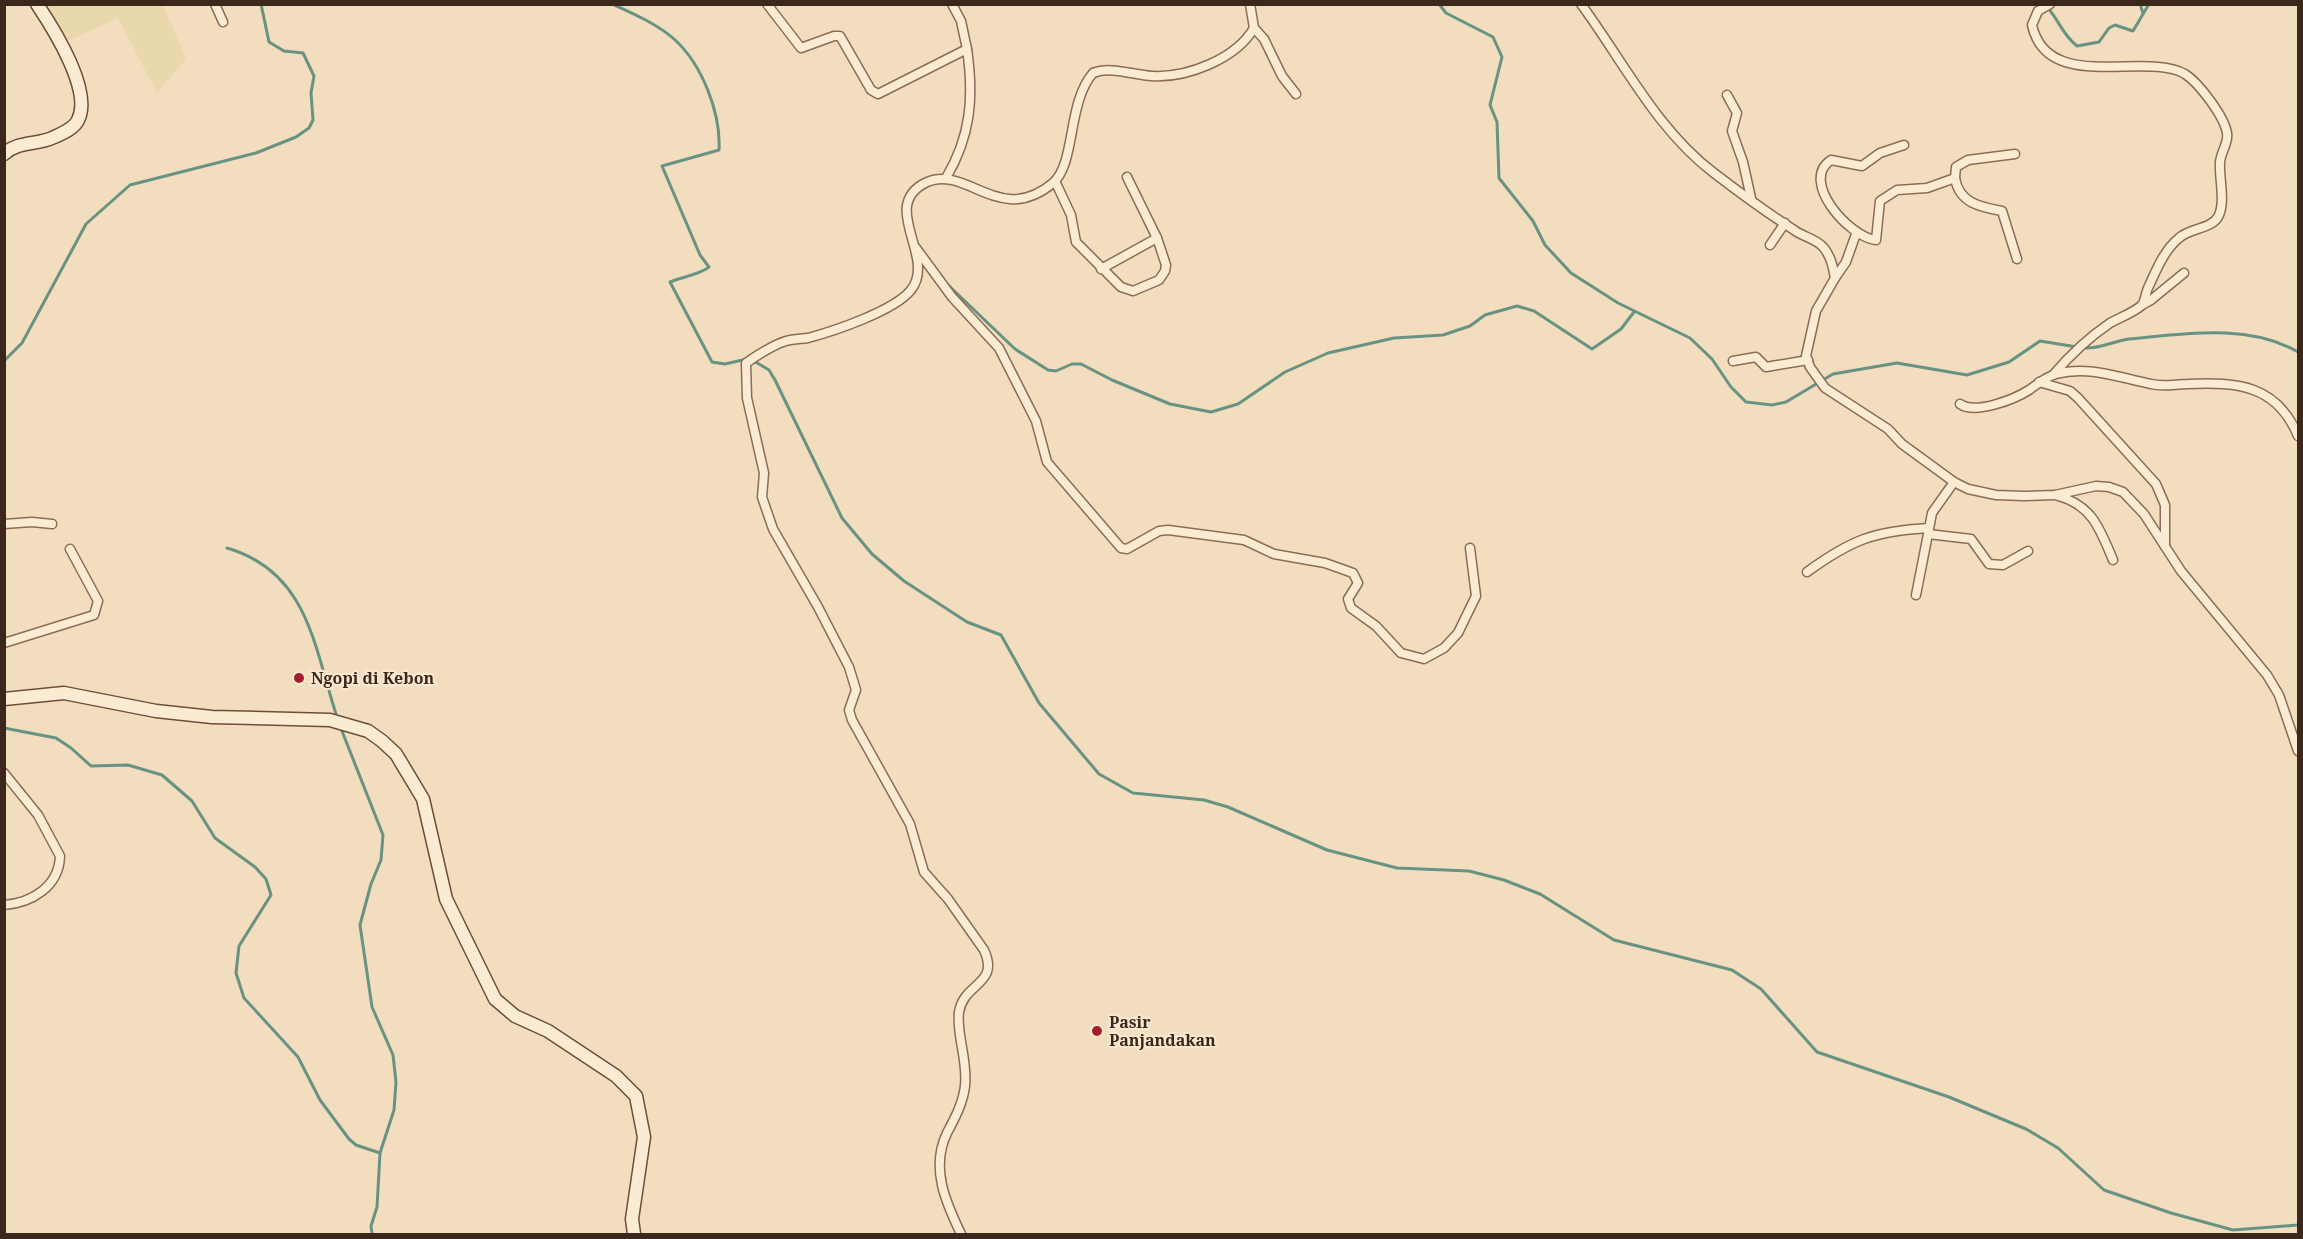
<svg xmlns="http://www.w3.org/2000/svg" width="2303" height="1239" font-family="'Noto Serif',serif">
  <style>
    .farmland { fill: #e9d8ab }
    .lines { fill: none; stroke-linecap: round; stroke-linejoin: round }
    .stream { stroke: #689383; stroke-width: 3 }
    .street-casing { stroke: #8d6c55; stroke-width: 11 }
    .secondary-casing { stroke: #6f4d38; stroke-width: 15 }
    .street { stroke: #fcebd3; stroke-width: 8 }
    .secondary { stroke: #fcebd3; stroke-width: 12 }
    .poi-dot { fill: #a31e2f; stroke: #f9e8cf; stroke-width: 2 }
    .labels { text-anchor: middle; stroke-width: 4.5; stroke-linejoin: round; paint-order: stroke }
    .poi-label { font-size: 16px; font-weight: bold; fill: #3b271b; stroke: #f9e8cf; text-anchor: start }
  </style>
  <rect width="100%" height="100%" fill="#f3ddbf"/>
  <polygon class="farmland" points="43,5 163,5 186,59 157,93 118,18 64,43"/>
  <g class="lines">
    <g class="stream">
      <path d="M 612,4 C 632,13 657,24 674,39 C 702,64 721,113 719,150 L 662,166 L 700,255 L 709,267 C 703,273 680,278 670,282 L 712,362 L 725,364 L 747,359"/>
      <polyline points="1439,4 1446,13 1493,37 1502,57 1490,105 1497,122 1499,178 1533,221 1545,245 1571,273 1593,287 1618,303 1690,338 1712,359 1731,387 1746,402 1772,405 1786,402 1833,374 1897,363 1967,375 2009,362 2040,341 2077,347"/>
      <polyline points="2140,4 2143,13"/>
      <path d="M 2048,8 C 2060,22 2062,34 2077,46 L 2099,42 L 2109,28 L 2115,25 L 2133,31 L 2149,4"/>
      <polyline points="947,284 1015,349 1048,370 1056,371 1072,364 1081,364 1112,380 1170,404 1211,412 1238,404 1285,372 1328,353 1394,338 1443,335 1470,326 1485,315 1517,306 1534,311 1592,349 1621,329 1634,312"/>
      <path d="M 2084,348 C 2100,349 2114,341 2129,339 C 2185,334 2248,323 2298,352"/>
      <polyline points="4,361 22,343 86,224 130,185 256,153 296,137 309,128 313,120 311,93 314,76 303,53 284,51 269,42 261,4"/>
      <polyline points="754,361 769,370 775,380 842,518 872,554 904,581 967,622 1001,635 1039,703 1099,774 1133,793 1204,800 1228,807 1327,850 1397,868 1469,871 1504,880 1540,894 1614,940 1732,970 1761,989 1817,1052 1949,1097 2026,1129 2058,1148 2104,1190 2171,1213 2233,1230 2298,1225"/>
      <path d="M 227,548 C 309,572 314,648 337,717"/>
      <polyline points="340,726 383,835 381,860 371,884 360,925 372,1007 393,1055 396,1082 394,1110 380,1153 377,1207 371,1226 372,1234"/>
      <polyline points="4,728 56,738 71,748 91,766 128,765 162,775 192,801 215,838 255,867 266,879 271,895 239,946 236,973 244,998 298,1057 320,1100 349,1139 356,1145 380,1153"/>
    </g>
    <defs>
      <g id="street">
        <polyline points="215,4 223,22"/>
        <path d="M 767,4 L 801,48 L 834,36 L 840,36 L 871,90 L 878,94 L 967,49 C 974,97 971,136 946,178"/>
        <polyline points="952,4 961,21 967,49"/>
        <path d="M 1581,4 C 1623,61 1656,129 1714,173 C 1740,193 1769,214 1797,232 C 1805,237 1818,240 1824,248 C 1831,257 1833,267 1835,278 L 1816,311 L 1806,356 L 1810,367 L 1825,388 L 1888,429 L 1902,444 L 1954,482 L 1968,489 L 1996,495 L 2024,496 L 2055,495 L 2096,486 L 2109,487 L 2123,492 L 2144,514 L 2181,571 L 2267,675 L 2279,695 L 2298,751"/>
        <path d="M 2050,4 L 2038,11 L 2032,25 C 2047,94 2146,51 2185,74 C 2199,83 2224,116 2227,133 C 2229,143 2220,153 2220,163 C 2219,179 2226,203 2218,217 C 2211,229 2190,228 2179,238 C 2164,250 2156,271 2148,288 C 2146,292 2145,301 2142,305 C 2135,312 2119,318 2110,323 C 2088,338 2070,355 2053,375"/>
        <polyline points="1254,28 1264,39 1282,76 1296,94"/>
        <polyline points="1727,95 1737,113 1732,131 1743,162 1751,198"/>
        <path d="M 1904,145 L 1880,153 L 1862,166 L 1831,160 C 1799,181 1849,237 1876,240 L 1880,201 L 1897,190 L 1927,188 L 1955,178 C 1959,203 1980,207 2002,211 L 2017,259"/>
        <polyline points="1955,178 1956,167 1968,160 2015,154"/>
        <polyline points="1055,181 1071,215 1076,242 1121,287 1133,291 1159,280 1165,271 1166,265 1157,238 1127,177"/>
        <polyline points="1770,245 1785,223"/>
        <polyline points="916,248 952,297 999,348 1036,421 1047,462 1121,548 1127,549 1159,531 1168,530 1244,540 1274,554 1325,563 1353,573 1358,583 1348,599 1351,608 1376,626 1401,653 1424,659 1444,648 1458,633 1476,596 1470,548"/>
        <polyline points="1101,269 1157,238"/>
        <polyline points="1835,278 1846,262 1856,234"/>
        <polyline points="2142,305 2151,300 2184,273"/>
        <polyline points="1733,361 1756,357 1766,367 1808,360"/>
        <polyline points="2039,382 2070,391 2078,398 2156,484 2165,505 2165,546"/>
        <path d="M 1960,404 C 1975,415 2015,399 2029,390 C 2038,384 2045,377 2056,374 C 2089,365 2120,378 2151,384 C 2163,387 2176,384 2188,384 C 2238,382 2277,385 2298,436"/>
        <polyline points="1954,482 1932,513 1928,534 1971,539 1989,564 2003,565 2028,551"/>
        <path d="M 2058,496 C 2092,505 2100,529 2113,560"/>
        <polyline points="4,524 32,522 52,524"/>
        <path d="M 1807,572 C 1851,540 1874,531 1929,528"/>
        <polyline points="1916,595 1928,534"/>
        <polyline points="4,643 94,615 98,601 70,549"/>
        <path d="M 4,773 L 38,815 L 60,856 C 59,887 31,903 4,905"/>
        <path d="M 961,1234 C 946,1203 930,1168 947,1133 C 955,1118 963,1103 965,1086 C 968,1060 956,1034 959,1012 C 964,982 1000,985 984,950 L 948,899 L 924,872 L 910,824 L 852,720 L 849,710 L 856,690 L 849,667 L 818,607 L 773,529 L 762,497 L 764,473 L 747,398 L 746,363 C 758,355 772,345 786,341 C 793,339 801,339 808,338 C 834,331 894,311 911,290 C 937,257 879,207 925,183 C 967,163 999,228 1053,183 C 1076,163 1067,103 1093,73 C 1111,66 1133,75 1152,76 C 1187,78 1236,59 1254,28 L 1250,4"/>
      </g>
      <g id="secondary">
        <path d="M 4,154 C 18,141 36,145 52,138 C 61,134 74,129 78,120 C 93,91 53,28 37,4"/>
        <polyline points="4,699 64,693 156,711 212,717 330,720 368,731 382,741 396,754 423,799 446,899 495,999 515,1016 548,1031 616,1076 636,1096 644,1137 632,1219 634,1234"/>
      </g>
    </defs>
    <use href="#street" class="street-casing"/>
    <use href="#secondary" class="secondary-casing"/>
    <use href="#street" class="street"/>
    <use href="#secondary" class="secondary"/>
  </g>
  <g class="poi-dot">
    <circle cx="299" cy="678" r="6"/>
    <circle cx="1097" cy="1031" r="6"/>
  </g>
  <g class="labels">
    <g class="poi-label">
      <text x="311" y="684">Ngopi di Kebon</text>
      <text x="1109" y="1028">Pasir<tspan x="1109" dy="18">Panjandakan</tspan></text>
    </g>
  </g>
  <rect width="2303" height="1239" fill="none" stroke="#3b271b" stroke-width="12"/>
</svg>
